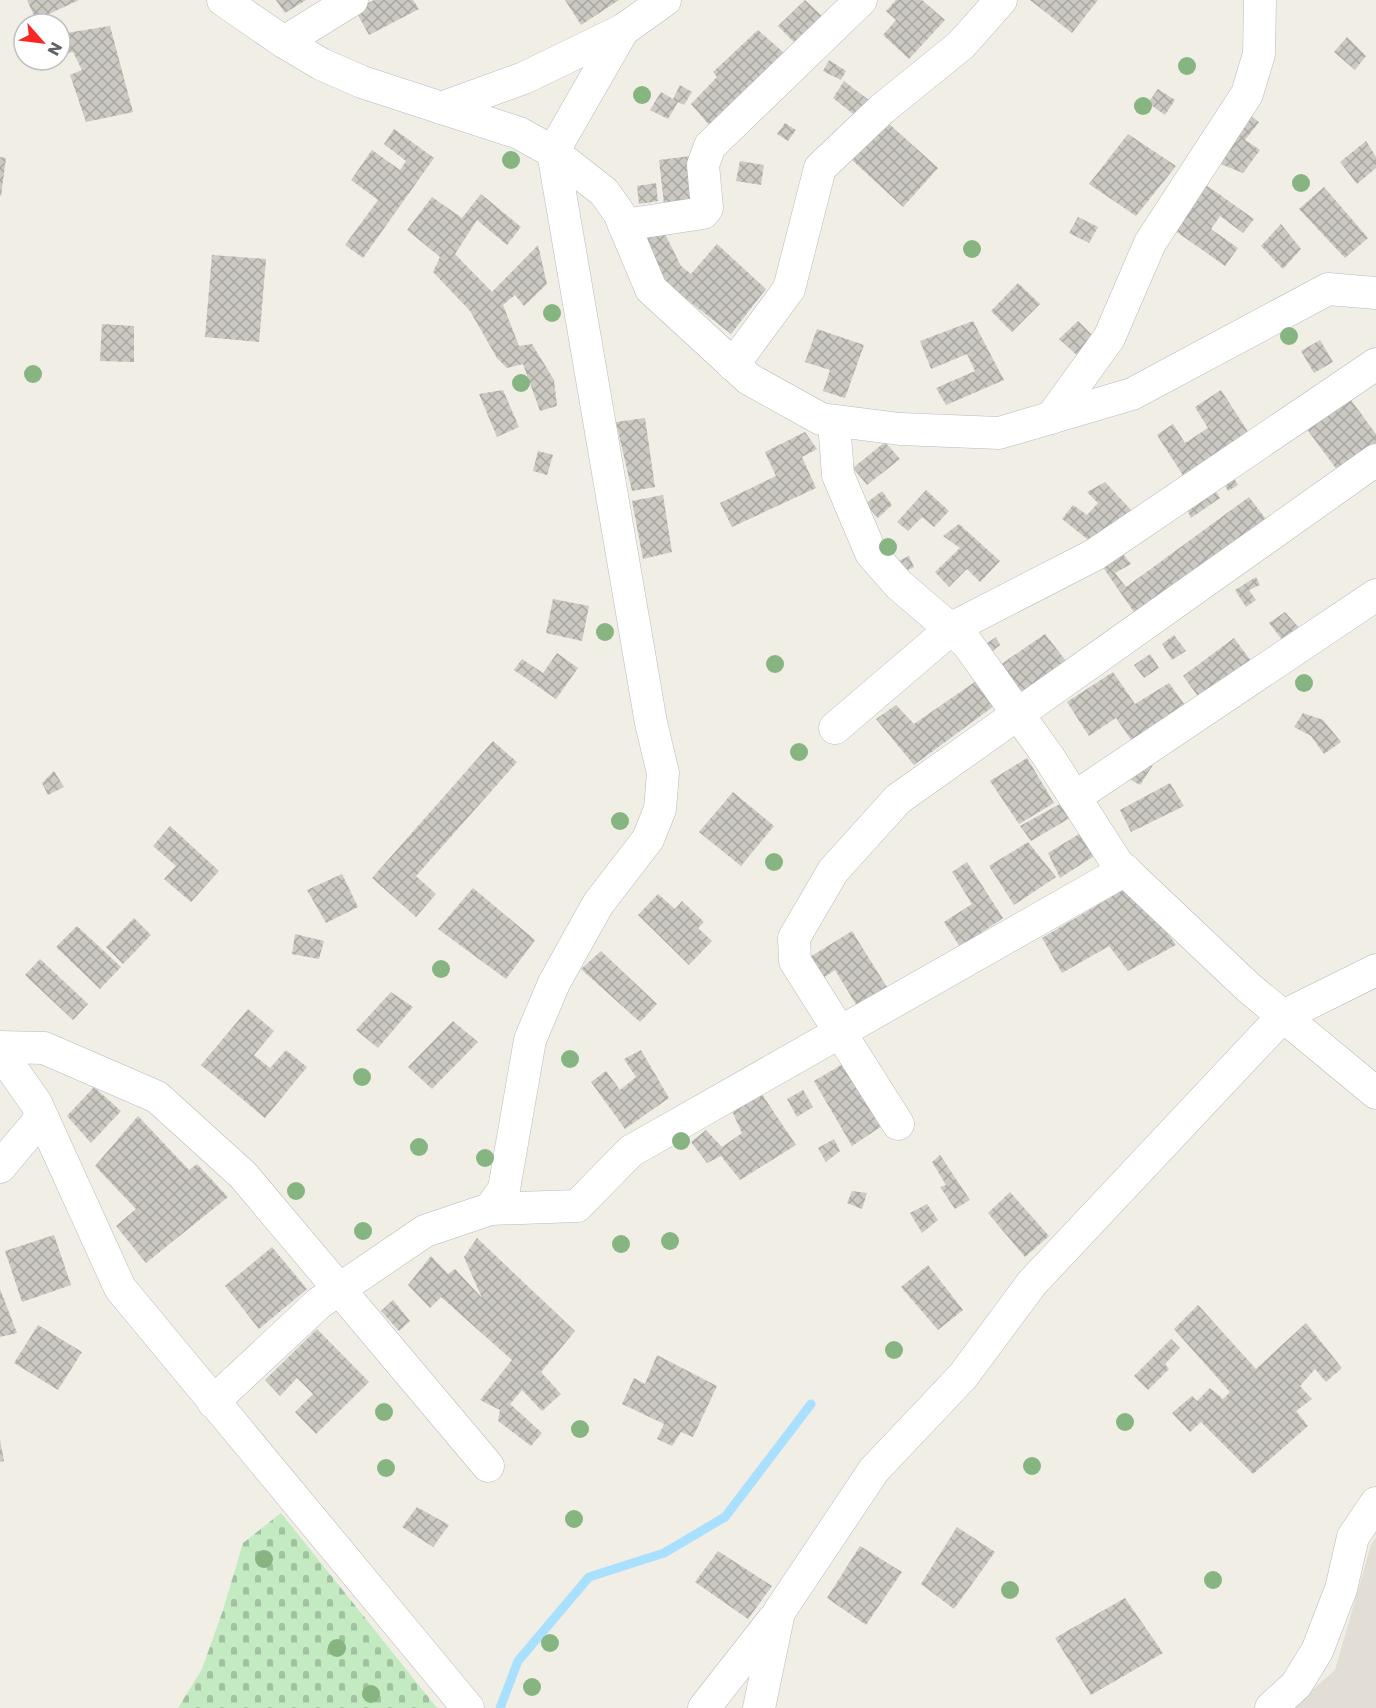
<svg xmlns="http://www.w3.org/2000/svg" width="1376" height="1708" font-family="Poppins,sans-serif">
  <style>
    .education { fill: #e2ddd5 }
    .cemetery { fill: url(#cemetery-stones) }
    .lines { fill: none; stroke-linecap: round; stroke-linejoin: round }
    .stream { stroke: #a9e0ff; stroke-width: 9 }
    .building { fill: url(#building-cross-hatch) }
    .minor-casing { stroke: #b7babe; stroke-width: 33 }
    .minor { stroke: #fff; stroke-width: 32 }
    .tree { fill: #87b581 }
  </style>
  <defs>
    <pattern id="cemetery-stones" width="16" height="16" patternUnits="userSpaceOnUse" patternTransform="scale(1.5)"><rect width="16" height="16" fill="#c4eac1"/><path d="M2 7V4a2 2 0 0 1 4 0v3zM10 15v-3a2 2 0 0 1 4 0v3z" fill="#a2c1a1"/></pattern>
    <pattern id="building-cross-hatch" width="8" height="8" patternUnits="userSpaceOnUse" patternTransform="scale(1.5)"><rect width="8" height="8" fill="#ccc9c3"/><path d="M0 0l8 8M0 8l8-8" fill="none" stroke="#a9a7a2"/></pattern>
  </defs>
  <rect width="100%" height="100%" fill="#f1eee6"/>
  <polygon class="education" points="1376,1537 1376,1708 1292,1708 1335,1670 1371,1545"/>
  <polygon class="cemetery" points="281,1513 437,1708 178,1708 202,1669 223,1610 243,1543"/>
  <g class="lines">
    <polyline class="stream" points="500,1708 518,1661 589,1577 664,1553 725,1517 811,1404"/>
  </g>
  <g class="building">
    <polygon points="27,0 79,0 36,20"/>
    <polygon points="276,0 306,0 285,13"/>
    <polygon points="374,0 413,0 419,9 369,35 355,10"/>
    <polygon points="565,0 619,0 581,25"/>
    <polygon points="805,0 824,18 797,45 778,26"/>
    <polygon points="896,0 922,0 945,20 909,59 883,35 896,20 886,11"/>
    <polygon points="1030,0 1098,0 1072,33"/>
    <polygon points="110,26 133,112 86,122 70,75 82,70 73,52 60,56 60,34"/>
    <polygon points="758,30 784,53 710,126 691,104 717,77 713,72"/>
    <polygon points="1347,37 1366,56 1355,70 1334,52"/>
    <polygon points="829,60 846,71 841,80 823,71"/>
    <polygon points="844,81 870,101 857,117 833,98"/>
    <polygon points="680,85 692,92 684,105 678,102 668,119 650,110 661,92 673,99"/>
    <polygon points="1158,89 1175,100 1165,115 1148,103"/>
    <polygon points="1246,112 1259,122 1245,140 1260,150 1243,173 1218,163"/>
    <polygon points="887,122 938,168 903,207 852,160"/>
    <polygon points="785,123 796,130 788,141 777,134"/>
    <polygon points="394,129 434,158 363,258 345,245 378,200 351,180 372,150 400,170 406,161 384,144"/>
    <polygon points="1128,134 1176,166 1136,216 1089,184"/>
    <polygon points="1366,141 1376,157 1376,168 1357,184 1340,162"/>
    <polygon points="690,156 697,209 665,213 659,160"/>
    <polygon points="0,157 6,158 1,196 0,196"/>
    <polygon points="740,161 764,165 761,185 736,181"/>
    <polygon points="656,183 658,201 639,204 637,186"/>
    <polygon points="1206,185 1254,219 1243,233 1220,216 1211,229 1238,248 1225,266 1174,230"/>
    <polygon points="1324,187 1368,238 1345,258 1299,209"/>
    <polygon points="481,194 521,227 507,245 477,220 455,254 492,292 538,245 547,284 524,306 515,295 503,305 519,346 532,344 554,380 557,406 540,411 523,364 507,368 497,358 470,311 433,272 440,257 407,230 432,197 462,218"/>
    <polygon points="1078,217 1098,227 1089,243 1069,233"/>
    <polygon points="1281,224 1301,249 1283,269 1261,246"/>
    <polygon points="663,230 681,266 691,274 717,244 766,289 731,334 662,280 642,238"/>
    <polygon points="212,255 266,259 259,342 205,337"/>
    <polygon points="1018,283 1040,304 1012,332 991,311"/>
    <polygon points="973,321 1004,380 946,405 936,388 975,371 967,354 931,369 920,341"/>
    <polygon points="1078,321 1095,338 1078,356 1059,339"/>
    <polygon points="102,324 134,326 134,362 100,361"/>
    <polygon points="817,329 864,345 845,398 823,391 830,370 805,362"/>
    <polygon points="1320,340 1333,362 1314,373 1301,351"/>
    <polygon points="503,390 519,427 497,437 479,394"/>
    <polygon points="1221,390 1254,441 1188,483 1157,435 1173,424 1185,443 1208,428 1195,407"/>
    <polygon points="1345,392 1376,434 1376,454 1343,478 1303,424"/>
    <polygon points="645,418 655,487 632,491 616,422"/>
    <polygon points="805,432 817,449 802,457 816,488 732,527 720,503 776,476 765,452"/>
    <polygon points="885,442 900,459 867,485 853,468"/>
    <polygon points="538,451 553,455 547,475 533,471"/>
    <polygon points="1232,475 1238,485 1228,491 1222,480"/>
    <polygon points="1105,482 1132,511 1096,546 1062,519 1073,505 1087,515 1098,503 1087,492"/>
    <polygon points="1213,487 1220,498 1191,518 1185,505"/>
    <polygon points="926,490 949,511 934,527 922,517 908,531 897,522"/>
    <polygon points="882,491 892,505 878,518 865,504"/>
    <polygon points="663,495 672,552 643,559 632,501"/>
    <polygon points="1249,497 1268,522 1136,615 1100,563 1119,549 1131,564 1115,573 1126,587"/>
    <polygon points="959,524 1000,561 980,582 967,569 949,587 935,572 960,548 943,536"/>
    <polygon points="909,556 914,567 901,574 896,562"/>
    <polygon points="1256,577 1260,585 1249,590 1256,600 1246,607 1235,590"/>
    <polygon points="553,599 589,606 582,641 546,633"/>
    <polygon points="1285,612 1300,629 1283,641 1269,623"/>
    <polygon points="1045,634 1066,661 1021,697 1000,665"/>
    <polygon points="1174,635 1186,651 1172,660 1162,644"/>
    <polygon points="996,637 1000,645 989,654 983,646"/>
    <polygon points="1234,638 1251,661 1200,699 1183,676"/>
    <polygon points="557,653 578,668 556,699 514,670 522,659 543,673"/>
    <polygon points="1150,654 1159,668 1144,678 1134,665"/>
    <polygon points="1113,672 1135,704 1169,683 1187,708 1134,744 1116,718 1089,736 1067,702"/>
    <polygon points="979,679 998,703 914,765 876,719 896,705 914,724"/>
    <polygon points="1303,713 1323,720 1341,742 1324,754 1311,736 1294,727"/>
    <polygon points="493,741 517,762 416,876 436,894 416,917 372,878"/>
    <polygon points="1027,758 1054,803 1019,824 990,781"/>
    <polygon points="1139,758 1153,765 1140,785 1124,776"/>
    <polygon points="54,771 64,787 48,795 42,783"/>
    <polygon points="1170,783 1184,806 1131,832 1120,810"/>
    <polygon points="733,792 774,826 741,866 699,832"/>
    <polygon points="1067,800 1075,815 1031,841 1020,826"/>
    <polygon points="170,826 219,871 191,902 164,879 176,866 153,846"/>
    <polygon points="1089,828 1105,849 1060,878 1048,853"/>
    <polygon points="1028,842 1056,877 1014,905 989,866"/>
    <polygon points="967,862 1003,918 960,947 944,922 972,904 952,872"/>
    <polygon points="342,874 358,907 326,923 307,890"/>
    <polygon points="1133,884 1176,945 1128,971 1109,946 1062,973 1042,938"/>
    <polygon points="473,888 535,940 506,979 438,929"/>
    <polygon points="658,894 675,909 682,901 704,922 698,928 712,941 689,965 638,915"/>
    <polygon points="134,918 151,935 123,964 106,947"/>
    <polygon points="77,926 121,967 100,989 56,947"/>
    <polygon points="852,931 890,992 860,1011 835,970 823,978 810,957"/>
    <polygon points="295,934 324,941 319,959 292,954"/>
    <polygon points="601,951 657,1004 640,1022 581,969"/>
    <polygon points="40,959 88,1004 73,1020 25,975"/>
    <polygon points="391,992 413,1007 378,1048 356,1030"/>
    <polygon points="248,1009 274,1031 254,1055 270,1068 286,1050 307,1067 265,1118 201,1065"/>
    <polygon points="453,1021 478,1042 432,1089 408,1067"/>
    <polygon points="641,1050 669,1098 625,1129 591,1082 606,1071 620,1090 636,1077 624,1059"/>
    <polygon points="843,1064 882,1126 852,1146 814,1081"/>
    <polygon points="94,1087 121,1111 91,1143 67,1116"/>
    <polygon points="803,1090 813,1107 797,1117 787,1099"/>
    <polygon points="761,1093 796,1145 740,1180 721,1156 707,1163 691,1142 706,1130 722,1147 742,1133 731,1109"/>
    <polygon points="138,1116 189,1170 197,1164 228,1197 146,1263 116,1226 136,1209 95,1166"/>
    <polygon points="834,1139 840,1151 826,1162 818,1148"/>
    <polygon points="940,1155 970,1200 955,1209 940,1187 946,1185 932,1162"/>
    <polygon points="852,1191 867,1193 862,1209 847,1203"/>
    <polygon points="1010,1192 1049,1236 1025,1257 988,1213"/>
    <polygon points="927,1204 938,1220 922,1233 910,1213"/>
    <polygon points="54,1235 71,1285 22,1302 5,1251"/>
    <polygon points="477,1238 575,1331 541,1372 561,1394 542,1411 522,1390 510,1404 542,1433 531,1446 498,1421 500,1410 480,1400 512,1360 441,1297 430,1308 408,1285 431,1256 448,1274 455,1269 482,1298 464,1257"/>
    <polygon points="272,1247 307,1289 259,1329 225,1286"/>
    <polygon points="928,1265 963,1310 938,1330 901,1287"/>
    <polygon points="0,1289 17,1333 0,1337"/>
    <polygon points="393,1300 410,1321 399,1331 381,1311"/>
    <polygon points="1198,1305 1256,1369 1306,1323 1342,1368 1326,1382 1315,1369 1300,1386 1312,1399 1296,1411 1308,1426 1253,1474 1201,1422 1190,1432 1172,1413 1192,1396 1197,1401 1210,1388 1223,1399 1230,1392 1174,1329"/>
    <polygon points="38,1325 82,1352 58,1390 14,1363"/>
    <polygon points="317,1329 369,1382 316,1434 295,1412 313,1394 297,1378 280,1396 265,1380"/>
    <polygon points="1171,1339 1180,1348 1165,1364 1169,1369 1148,1390 1134,1376"/>
    <polygon points="657,1355 717,1386 693,1437 681,1432 672,1446 657,1439 664,1424 622,1404 634,1378 645,1384"/>
    <polygon points="0,1440 4,1461 0,1462"/>
    <polygon points="417,1507 449,1525 433,1547 402,1527"/>
    <polygon points="957,1527 995,1552 954,1609 921,1584"/>
    <polygon points="860,1546 902,1572 866,1625 827,1598"/>
    <polygon points="718,1551 772,1586 748,1619 695,1582"/>
    <polygon points="1125,1598 1163,1653 1091,1695 1055,1638"/>
  </g>
  <g class="lines">
    <defs>
      <g id="minor">
        <polyline points="223,0 284,42 321,64 362,82 519,133 553,152 604,192 619,213 651,289 749,379 821,419 900,429 999,433 1132,394 1328,289 1376,293"/>
        <polyline points="284,42 352,0"/>
        <polyline points="441,108 524,78 623,30 665,0"/>
        <polyline points="624,225 703,213 707,208 703,165 710,146 861,0"/>
        <polyline points="733,365 789,289 820,168 882,109 961,45 1001,0"/>
        <polyline points="1051,418 1109,338 1150,243 1247,94 1259,54 1260,0"/>
        <polyline points="834,422 838,475 871,553 899,585 967,643 1048,756 1117,863 1249,988 1376,1093"/>
        <polyline points="835,728 952,628 1094,555 1376,364"/>
        <polyline points="1075,797 1376,595"/>
        <polyline points="0,1047 44,1048 157,1097 243,1175 488,1466"/>
        <polyline points="0,1052 36,1103 120,1288 468,1708"/>
        <polyline points="898,1124 795,961 794,938 833,871 898,799 1376,460"/>
        <polyline points="0,1167 42,1117"/>
        <polyline points="490,1209 577,1206 631,1151 1125,870"/>
        <polyline points="213,1402 319,1303 425,1231 490,1209 504,1189 530,1040 554,983 598,904 648,839 660,809 663,773 651,723 553,152 623,30"/>
        <polyline points="704,1708 773,1620"/>
        <polyline points="759,1708 779,1612 874,1470 963,1376 1032,1283 1283,1016 1376,970"/>
        <polyline points="1271,1708 1296,1685 1317,1651 1341,1589 1353,1537 1376,1503"/>
      </g>
    </defs>
    <use href="#minor" class="minor-casing"/>
    <use href="#minor" class="minor"/>
  </g>
  <g class="tree">
    <circle cx="1187" cy="66" r="9"/>
    <circle cx="642" cy="95" r="9"/>
    <circle cx="1143" cy="106" r="9"/>
    <circle cx="511" cy="160" r="9"/>
    <circle cx="1301" cy="183" r="9"/>
    <circle cx="972" cy="249" r="9"/>
    <circle cx="552" cy="313" r="9"/>
    <circle cx="1289" cy="336" r="9"/>
    <circle cx="33" cy="374" r="9"/>
    <circle cx="521" cy="383" r="9"/>
    <circle cx="888" cy="547" r="9"/>
    <circle cx="605" cy="632" r="9"/>
    <circle cx="775" cy="664" r="9"/>
    <circle cx="1304" cy="683" r="9"/>
    <circle cx="799" cy="752" r="9"/>
    <circle cx="620" cy="821" r="9"/>
    <circle cx="774" cy="862" r="9"/>
    <circle cx="441" cy="969" r="9"/>
    <circle cx="570" cy="1059" r="9"/>
    <circle cx="362" cy="1077" r="9"/>
    <circle cx="681" cy="1141" r="9"/>
    <circle cx="419" cy="1147" r="9"/>
    <circle cx="485" cy="1158" r="9"/>
    <circle cx="296" cy="1191" r="9"/>
    <circle cx="363" cy="1231" r="9"/>
    <circle cx="670" cy="1241" r="9"/>
    <circle cx="621" cy="1244" r="9"/>
    <circle cx="894" cy="1350" r="9"/>
    <circle cx="384" cy="1412" r="9"/>
    <circle cx="1125" cy="1422" r="9"/>
    <circle cx="580" cy="1429" r="9"/>
    <circle cx="1032" cy="1466" r="9"/>
    <circle cx="386" cy="1468" r="9"/>
    <circle cx="574" cy="1519" r="9"/>
    <circle cx="264" cy="1559" r="9"/>
    <circle cx="1213" cy="1580" r="9"/>
    <circle cx="1010" cy="1590" r="9"/>
    <circle cx="550" cy="1643" r="9"/>
    <circle cx="337" cy="1648" r="9"/>
    <circle cx="532" cy="1687" r="9"/>
    <circle cx="371" cy="1694" r="9"/>
  </g>
  <g transform="translate(42 42) rotate(118)"><circle r="28" fill="#ffffff" stroke="#bfc1c3" stroke-width="1.5"/>
  <path d="M0-4.5L10 22L0 15L-10 22Z" fill="#f82725"/>
  <text y="-9" font-size="16" font-weight="bold" text-anchor="middle" fill="#5e6368">N</text>
  </g>
</svg>
